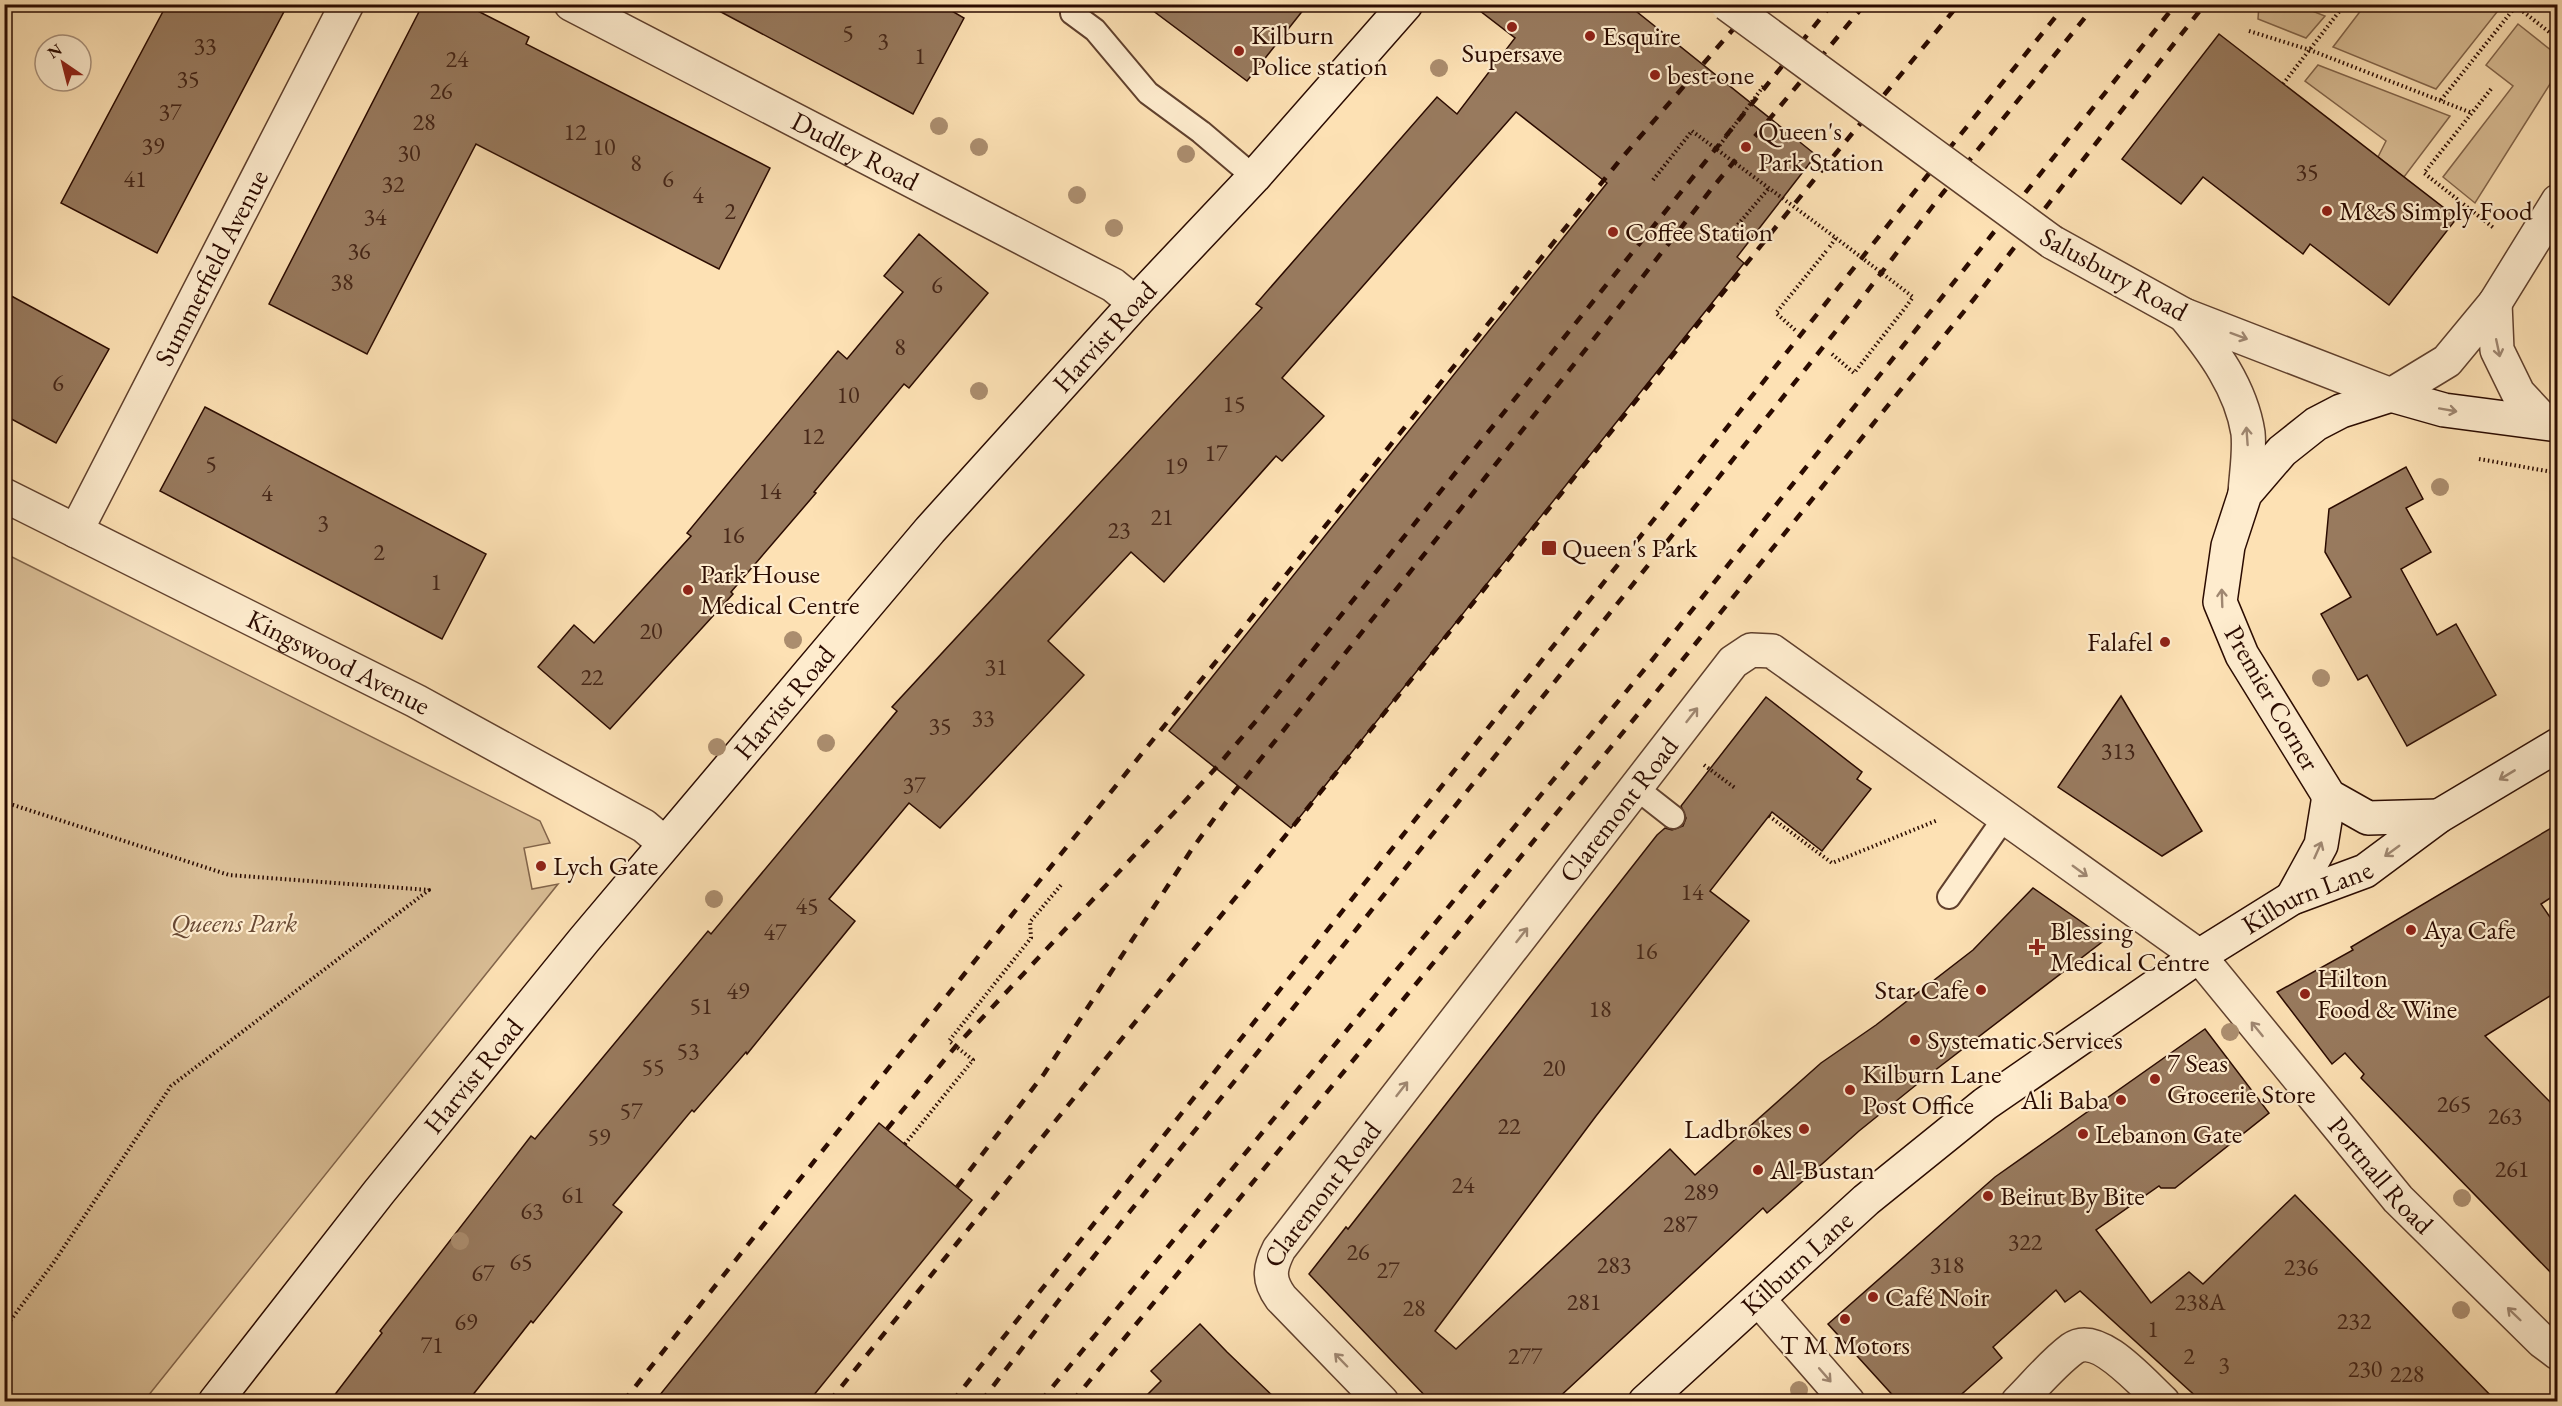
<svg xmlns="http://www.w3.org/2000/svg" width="2562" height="1406" font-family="'EB Garamond',serif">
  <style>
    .green { fill: #d9bd95; stroke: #82644a; stroke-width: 1.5 }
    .building { fill: #987a5e; stroke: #2b0b00; stroke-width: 1.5 }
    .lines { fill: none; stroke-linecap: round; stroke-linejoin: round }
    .service-casing { stroke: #60402d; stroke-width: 26 }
    .minor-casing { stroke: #60402d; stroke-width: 36 }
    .tertiary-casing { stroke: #60402d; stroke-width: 36 }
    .secondary-casing { stroke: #2b0b00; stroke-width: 36 }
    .path { stroke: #2b0b00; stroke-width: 4; stroke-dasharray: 1.5 3; stroke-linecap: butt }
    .service { stroke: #feecce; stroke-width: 22 }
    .minor { stroke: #feecce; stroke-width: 33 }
    .tertiary { stroke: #feecce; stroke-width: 33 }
    .secondary { stroke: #feecce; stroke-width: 33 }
    .rail { stroke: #2b0b00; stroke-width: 4.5; stroke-dasharray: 10 10; stroke-linecap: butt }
    .tertiary-bridge-casing { stroke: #60402d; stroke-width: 36; stroke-linecap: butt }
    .path-bridge { stroke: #2b0b00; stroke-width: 4; stroke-dasharray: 1.5 3; stroke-linecap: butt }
    .tertiary-bridge { stroke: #feecce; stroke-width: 33 }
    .tree { fill: #ab8d6e }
    .oneway { stroke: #9f8771 }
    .poi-dot { fill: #8f2418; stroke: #feecce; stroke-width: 2 }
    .labels { text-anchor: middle; stroke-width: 4.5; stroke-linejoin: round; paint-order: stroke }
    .number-label { font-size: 24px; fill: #462718 }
    .poi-label { font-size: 27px; fill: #2b0b00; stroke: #feecce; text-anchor: start }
    .street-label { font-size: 27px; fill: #2b0b00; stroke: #feecce }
    .park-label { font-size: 27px; font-style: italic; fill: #684934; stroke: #feecce }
  </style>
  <rect width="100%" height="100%" fill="#fde1b4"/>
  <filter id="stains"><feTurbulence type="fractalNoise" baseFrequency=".00333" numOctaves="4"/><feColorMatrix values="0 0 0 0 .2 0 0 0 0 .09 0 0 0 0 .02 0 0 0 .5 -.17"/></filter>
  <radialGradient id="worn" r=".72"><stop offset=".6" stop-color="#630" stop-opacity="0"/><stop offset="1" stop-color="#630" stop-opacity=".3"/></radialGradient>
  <g class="green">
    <polygon points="2259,4 2297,5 2325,16 2306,38 2258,19"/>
    <polygon points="2497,4 2501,7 2436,89 2333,47 2365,5"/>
    <polygon points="2518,24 2557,55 2557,73 2475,203 2443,177 2513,86 2486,65"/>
    <polygon points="2318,65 2450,116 2404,177 2378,157 2386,141 2305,81"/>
    <polygon points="4,553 540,821 550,843 524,848 532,889 558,884 144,1401 5,1401"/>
  </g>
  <g class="building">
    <polygon points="167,4 288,4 157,253 61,203"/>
    <polygon points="423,4 464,4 529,37 526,44 770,168 719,269 476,144 367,354 269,304"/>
    <polygon points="706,4 940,4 964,18 913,114"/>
    <polygon points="1144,4 1308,4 1247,81"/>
    <polygon points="1471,4 1627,4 1816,155 1737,257 1744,263 1291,828 1169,731 1607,183 1516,112 1282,378 1324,416 1282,461 1276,456 1164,582 1131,552 1048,641 1084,675 940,828 909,803 829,899 855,921 747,1054 746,1052 694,1112 692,1110 613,1205 622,1212 533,1323 531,1321 468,1401 330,1401 382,1333 380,1331 531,1136 535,1139 708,931 711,934 897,711 892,707 1262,308 1256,304 1437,97 1457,114 1515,38"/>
    <polygon points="2219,34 2457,218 2389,305 2310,244 2303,254 2203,177 2181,204 2122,159"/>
    <polygon points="919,234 988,293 909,388 904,384 814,492 816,493 731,592 733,594 610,729 538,667 574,625 594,643 691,536 687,533 838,351 847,359 903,292 884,276"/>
    <polygon points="4,292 109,349 56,443 4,415"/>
    <polygon points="205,407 486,554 442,639 160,491"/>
    <polygon points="2406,467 2423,499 2406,508 2431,552 2401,569 2437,635 2456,624 2496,695 2407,746 2367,675 2358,680 2321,614 2351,597 2325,552 2329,509"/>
    <polygon points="2121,696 2202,831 2162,856 2058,787"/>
    <polygon points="1766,697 1862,772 1857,779 1871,789 1822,851 1772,812 1710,891 1749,921 1596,1116 1435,1331 1456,1349 1670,1149 1695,1175 1821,1063 1876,1025 1973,950 2033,888 2106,939 1921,1081 1859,1131 1767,1213 1763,1208 1555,1401 1430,1401 1309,1274 1346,1227 1348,1229 1657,835 1665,828 1672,830 1683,826 1686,818 1681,806"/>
    <polygon points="2558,824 2558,893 2541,904 2558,929 2558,991 2485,1036 2558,1110 2558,1280 2361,1078 2364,1074 2345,1053 2332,1064 2277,992 2353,950 2351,947"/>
    <polygon points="2205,1029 2269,1113 2175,1188 2161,1188 2159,1186 2096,1230 2151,1303 2189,1272 2203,1284 2295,1195 2496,1401 2201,1401 2080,1291 2065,1302 2056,1290 1993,1347 2002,1358 1954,1401 1898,1401 1828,1324 1995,1177"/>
    <polygon points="879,1123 972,1200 809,1401 655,1401"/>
    <polygon points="1200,1324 1227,1352 1278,1401 1141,1401 1161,1381 1151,1371"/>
  </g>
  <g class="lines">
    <defs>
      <g id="service">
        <polyline points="1080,4 1072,13 1095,30 1148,93 1201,132 1254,177"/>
        <polyline points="1636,788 1673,817"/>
        <polyline points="1949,897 2005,817"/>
      </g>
      <g id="minor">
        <path id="s1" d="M 571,4 L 1113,285 L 1135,303"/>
        <polyline points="2495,303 2558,201"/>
        <polyline points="2391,395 2447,361 2495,303 2497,350 2518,393 2545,422"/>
        <path id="s2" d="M 4,495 L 416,701 L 644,826 L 664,843"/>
        <path id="s3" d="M 76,531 L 347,4"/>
        <polyline points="1759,1300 1848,1402"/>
        <path id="s4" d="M 1382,1402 L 1281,1298 C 1268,1280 1269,1269 1279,1249 L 1733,662 L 1751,650 L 1772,651 L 2199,956 L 2398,1199 L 2542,1341 L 2558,1353"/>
        <path d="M 2018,1402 C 2035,1385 2052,1364 2072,1349 C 2098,1330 2144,1385 2163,1402"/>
      </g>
      <g id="tertiary">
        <polyline points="2052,242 2184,315 2391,395"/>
        <path d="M 2184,315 C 2213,350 2241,388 2248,433 C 2250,453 2246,475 2245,494"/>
      </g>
      <g id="secondary">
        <polyline points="2439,816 2368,818 2329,796 2242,655 2220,602 2228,546 2245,494 2282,451 2316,424 2341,411 2391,395 2444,410 2558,425"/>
        <polyline points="2292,898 2321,845 2329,796"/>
        <path id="s5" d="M 215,1402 L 379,1192 L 584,940 L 930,530 L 1135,303 L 1254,177 L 1406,4"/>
        <path id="s6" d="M 1645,1402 L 1866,1200 L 1985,1104 L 2199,956 L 2292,898 L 2365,871 L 2439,816 L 2558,745"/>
      </g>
    </defs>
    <use href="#service" class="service-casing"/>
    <use href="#minor" class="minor-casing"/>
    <use href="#tertiary" class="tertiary-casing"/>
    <use href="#secondary" class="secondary-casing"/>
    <g class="path">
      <polyline points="2516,6 2558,39"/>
      <polyline points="2249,31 2310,50 2472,113"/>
      <polyline points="2283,84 2345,4"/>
      <polyline points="2491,89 2424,173 2495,229"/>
      <polyline points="2441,100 2516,6"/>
      <polyline points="1653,180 1692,131"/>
      <polyline points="1729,235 1769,188"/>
      <polyline points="1795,330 1776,313 1828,249"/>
      <polyline points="1832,354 1854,373 1905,308"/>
      <polyline points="2479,459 2558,473"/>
      <polyline points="1704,765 1735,788"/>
      <polyline points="4,802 229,875 429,890 171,1086 54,1262 4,1329"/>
      <polyline points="1769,816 1832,863 1938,820"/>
      <polyline points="905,1144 973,1060 949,1041 1031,938 1030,922 1061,885"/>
    </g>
    <use href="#service" class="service"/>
    <use href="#minor" class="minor"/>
    <use href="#tertiary" class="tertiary"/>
    <use href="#secondary" class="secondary"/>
    <g class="rail">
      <polyline points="887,1129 956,1046 1214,770 1256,721 1832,4"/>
      <polyline points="957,1187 1044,1074 1192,849 1227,801 1466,502 1713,187 1865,4"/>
      <polyline points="623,1402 858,1106 1620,160 1755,4"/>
      <polyline points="829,1402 1813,181 1959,4"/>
      <polyline points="952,1402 1927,176 2066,4"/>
      <polyline points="981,1402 1059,1300 1852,311 1942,194 2096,4"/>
      <polyline points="1040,1402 1653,659 2176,4"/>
      <polyline points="1072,1402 1671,674 1974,299 2205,4"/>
    </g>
    <defs>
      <polyline id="tertiary-bridge" points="1727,4 2052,242"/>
    </defs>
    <use href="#tertiary-bridge" class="tertiary-bridge-casing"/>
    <g class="path-bridge">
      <polyline points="1692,131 1836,238 1828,249"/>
      <polyline points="1717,149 1765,84"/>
      <polyline points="1836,238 1913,297 1905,308"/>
    </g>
    <use href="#tertiary-bridge" class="tertiary-bridge"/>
  </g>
  <g class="tree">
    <circle cx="1439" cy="68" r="9"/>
    <circle cx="939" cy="126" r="9"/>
    <circle cx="979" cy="147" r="9"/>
    <circle cx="1186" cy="154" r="9"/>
    <circle cx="1077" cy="195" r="9"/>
    <circle cx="1114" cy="228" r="9"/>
    <circle cx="979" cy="391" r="9"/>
    <circle cx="2440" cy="487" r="9"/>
    <circle cx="793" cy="640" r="9"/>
    <circle cx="2321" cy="678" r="9"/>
    <circle cx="826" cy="743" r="9"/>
    <circle cx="717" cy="747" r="9"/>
    <circle cx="714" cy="899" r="9"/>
    <circle cx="2230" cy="1032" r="9"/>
    <circle cx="2462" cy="1198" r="9"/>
    <circle cx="460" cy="1241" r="9"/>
    <circle cx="2461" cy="1310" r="9"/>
    <circle cx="1799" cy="1390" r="9"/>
  </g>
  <defs><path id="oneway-shaft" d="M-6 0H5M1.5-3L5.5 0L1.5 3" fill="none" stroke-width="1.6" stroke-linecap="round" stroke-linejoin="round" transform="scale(1.5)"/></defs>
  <g class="oneway">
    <use href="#oneway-shaft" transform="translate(2239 336) rotate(20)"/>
    <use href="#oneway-shaft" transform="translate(2498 348) rotate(78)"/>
    <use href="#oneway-shaft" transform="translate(2448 410) rotate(10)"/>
    <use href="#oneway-shaft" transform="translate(2247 436) rotate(-94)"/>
    <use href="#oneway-shaft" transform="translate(2222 598) rotate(-92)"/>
    <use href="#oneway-shaft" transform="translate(1692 715) rotate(-52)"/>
    <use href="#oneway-shaft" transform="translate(2507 775) rotate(149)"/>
    <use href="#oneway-shaft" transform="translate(2318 850) rotate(-66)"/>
    <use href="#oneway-shaft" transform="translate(2392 851) rotate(144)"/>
    <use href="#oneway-shaft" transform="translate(2080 871) rotate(36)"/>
    <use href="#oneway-shaft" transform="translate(1522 935) rotate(-52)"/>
    <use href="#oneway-shaft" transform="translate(2257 1029) rotate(-129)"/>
    <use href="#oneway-shaft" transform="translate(1402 1089) rotate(-52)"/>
    <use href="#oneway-shaft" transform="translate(2514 1314) rotate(-136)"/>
    <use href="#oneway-shaft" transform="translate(1341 1360) rotate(-134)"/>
    <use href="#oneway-shaft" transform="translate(1825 1375) rotate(49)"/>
  </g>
  <g class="poi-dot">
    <circle cx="1512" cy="27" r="6"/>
    <circle cx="1590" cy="36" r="6"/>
    <circle cx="1239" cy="51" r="6"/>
    <circle cx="1655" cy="75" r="6"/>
    <circle cx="1746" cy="147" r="6"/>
    <circle cx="2327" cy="211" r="6"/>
    <circle cx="1613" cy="232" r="6"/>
    <rect x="1541" y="540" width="16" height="16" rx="3"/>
    <circle cx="688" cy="590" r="6"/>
    <circle cx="2165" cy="642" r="6"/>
    <circle cx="541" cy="866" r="6"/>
    <circle cx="2411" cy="930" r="6"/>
    <path d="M2034 938h6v6h6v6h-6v6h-6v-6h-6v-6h6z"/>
    <circle cx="1981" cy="990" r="6"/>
    <circle cx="2305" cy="994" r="6"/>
    <circle cx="1915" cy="1040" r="6"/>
    <circle cx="2155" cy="1079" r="6"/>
    <circle cx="1850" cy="1090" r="6"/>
    <circle cx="2121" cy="1100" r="6"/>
    <circle cx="1804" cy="1129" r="6"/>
    <circle cx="2083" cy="1134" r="6"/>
    <circle cx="1758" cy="1170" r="6"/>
    <circle cx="1988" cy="1196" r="6"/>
    <circle cx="1873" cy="1297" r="6"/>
    <circle cx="1845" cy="1319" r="6"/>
  </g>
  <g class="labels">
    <g class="number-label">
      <text x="848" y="41">5</text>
      <text x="883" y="49">3</text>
      <text x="205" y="54">33</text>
      <text x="920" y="64">1</text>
      <text x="457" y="67">24</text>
      <text x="188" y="87">35</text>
      <text x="441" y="99">26</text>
      <text x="170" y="120">37</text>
      <text x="424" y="130">28</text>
      <text x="575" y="140">12</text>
      <text x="153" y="154">39</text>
      <text x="604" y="155">10</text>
      <text x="409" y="161">30</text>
      <text x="636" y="171">8</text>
      <text x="2307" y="180">35</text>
      <text x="135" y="187">41</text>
      <text x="668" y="187">6</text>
      <text x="393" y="192">32</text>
      <text x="698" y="203">4</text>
      <text x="730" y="219">2</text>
      <text x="375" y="225">34</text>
      <text x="359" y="259">36</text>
      <text x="342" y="290">38</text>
      <text x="937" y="293">6</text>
      <text x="900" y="355">8</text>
      <text x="58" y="391">6</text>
      <text x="848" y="403">10</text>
      <text x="1234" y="412">15</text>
      <text x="813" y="444">12</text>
      <text x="1216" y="461">17</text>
      <text x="211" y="472">5</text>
      <text x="1176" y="474">19</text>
      <text x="770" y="499">14</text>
      <text x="267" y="501">4</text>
      <text x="1162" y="525">21</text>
      <text x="323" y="531">3</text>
      <text x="1119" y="538">23</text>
      <text x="733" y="543">16</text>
      <text x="379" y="560">2</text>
      <text x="436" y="590">1</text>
      <text x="651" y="639">20</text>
      <text x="996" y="675">31</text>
      <text x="592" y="685">22</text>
      <text x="983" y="726">33</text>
      <text x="940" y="734">35</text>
      <text x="2118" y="759">313</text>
      <text x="914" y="793">37</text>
      <text x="1692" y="900">14</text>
      <text x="807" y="914">45</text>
      <text x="775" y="940">47</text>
      <text x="1646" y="959">16</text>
      <text x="738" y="999">49</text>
      <text x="701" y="1014">51</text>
      <text x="1600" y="1017">18</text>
      <text x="688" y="1059">53</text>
      <text x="653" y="1075">55</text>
      <text x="1554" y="1076">20</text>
      <text x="2454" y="1112">265</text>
      <text x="631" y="1119">57</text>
      <text x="2505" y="1124">263</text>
      <text x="1509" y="1134">22</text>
      <text x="599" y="1145">59</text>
      <text x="2512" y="1177">261</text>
      <text x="1463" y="1193">24</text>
      <text x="1701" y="1200">289</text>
      <text x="573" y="1203">61</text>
      <text x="532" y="1219">63</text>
      <text x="1680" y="1232">287</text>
      <text x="2025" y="1250">322</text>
      <text x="1358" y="1260">26</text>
      <text x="521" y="1270">65</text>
      <text x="1614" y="1273">283</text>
      <text x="1947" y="1273">318</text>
      <text x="2301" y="1275">236</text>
      <text x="1388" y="1278">27</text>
      <text x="483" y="1281">67</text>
      <text x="1584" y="1310">281</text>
      <text x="2200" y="1310">238A</text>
      <text x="1414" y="1316">28</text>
      <text x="2354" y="1329">232</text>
      <text x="466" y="1330">69</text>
      <text x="2153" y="1337">1</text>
      <text x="432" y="1353">71</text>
      <text x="1525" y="1364">277</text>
      <text x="2189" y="1364">2</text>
      <text x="2224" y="1373">3</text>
      <text x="2365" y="1377">230</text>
      <text x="2407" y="1382">228</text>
    </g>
    <g class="poi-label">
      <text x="1251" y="44">Kilburn<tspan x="1251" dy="31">Police station</tspan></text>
      <text x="1602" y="45">Esquire</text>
      <text x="1512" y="62" text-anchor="middle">Supersave</text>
      <text x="1667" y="84">best-one</text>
      <text x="1758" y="140">Queen's<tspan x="1758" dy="31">Park Station</tspan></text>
      <text x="2339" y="220">M&amp;S Simply Food</text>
      <text x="1625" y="241">Coffee Station</text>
      <text x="1562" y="557">Queen's Park</text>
      <text x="700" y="583">Park House<tspan x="700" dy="31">Medical Centre</tspan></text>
      <text x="2153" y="651" text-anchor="end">Falafel</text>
      <text x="553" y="875">Lych Gate</text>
      <text x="2423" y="939">Aya Cafe</text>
      <text x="2050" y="940">Blessing<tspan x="2050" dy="31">Medical Centre</tspan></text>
      <text x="2317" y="987">Hilton<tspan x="2317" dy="31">Food &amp; Wine</tspan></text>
      <text x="1969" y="999" text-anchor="end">Star Cafe</text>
      <text x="1927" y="1049">Systematic Services</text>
      <text x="2167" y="1072">7 Seas<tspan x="2167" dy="31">Grocerie Store</tspan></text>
      <text x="1862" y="1083">Kilburn Lane<tspan x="1862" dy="31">Post Office</tspan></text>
      <text x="2109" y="1109" text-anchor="end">Ali Baba</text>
      <text x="1792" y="1138" text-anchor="end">Ladbrokes</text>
      <text x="2095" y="1143">Lebanon Gate</text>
      <text x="1770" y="1179">Al-Bustan</text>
      <text x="2000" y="1205">Beirut By Bite</text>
      <text x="1885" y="1306">Café Noir</text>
      <text x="1845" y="1354" text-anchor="middle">T M Motors</text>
    </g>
    <g class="street-label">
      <text dy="9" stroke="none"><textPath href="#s1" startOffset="320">Dudley Road</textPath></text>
      <text dy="9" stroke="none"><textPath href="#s3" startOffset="296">Summerfield Avenue</textPath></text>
      <text transform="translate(2114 274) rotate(29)" y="9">Salusbury Road</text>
      <text dy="9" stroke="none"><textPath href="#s5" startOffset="1388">Harvist Road</textPath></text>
      <text dy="9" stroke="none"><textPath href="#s2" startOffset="374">Kingswood Avenue</textPath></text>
      <text transform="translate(2272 698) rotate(60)" y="9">Premier Corner</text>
      <text dy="9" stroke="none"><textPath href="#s5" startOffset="902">Harvist Road</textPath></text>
      <text dy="9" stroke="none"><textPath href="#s4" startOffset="753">Claremont Road</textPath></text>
      <text dy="9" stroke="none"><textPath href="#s6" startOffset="836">Kilburn Lane</textPath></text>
      <text dy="9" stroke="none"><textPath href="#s5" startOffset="416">Harvist Road</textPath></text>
      <text dy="9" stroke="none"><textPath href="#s4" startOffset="1792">Portnall Road</textPath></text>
      <text dy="9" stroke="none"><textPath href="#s4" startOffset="267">Claremont Road</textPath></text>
      <text dy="9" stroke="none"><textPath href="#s6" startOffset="206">Kilburn Lane</textPath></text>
    </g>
    <g class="park-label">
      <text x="234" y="932">Queens Park</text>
    </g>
  </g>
  <rect width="2562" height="1406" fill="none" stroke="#fde1b4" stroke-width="24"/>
  <rect x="6" y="6" width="2550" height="1394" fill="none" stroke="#2b0b00" stroke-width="3"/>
  <rect x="12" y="12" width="2538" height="1382" fill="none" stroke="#2b0b00" stroke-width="1.5"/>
  <g transform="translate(63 63) rotate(325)"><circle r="28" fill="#feecce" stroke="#aa927c" stroke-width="1.5"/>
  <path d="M0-4.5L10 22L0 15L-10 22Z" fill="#8f2418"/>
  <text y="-9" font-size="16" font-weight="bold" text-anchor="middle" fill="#2b0b00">N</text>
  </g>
  <rect width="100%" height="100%" filter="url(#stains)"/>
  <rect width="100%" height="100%" fill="url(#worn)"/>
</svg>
